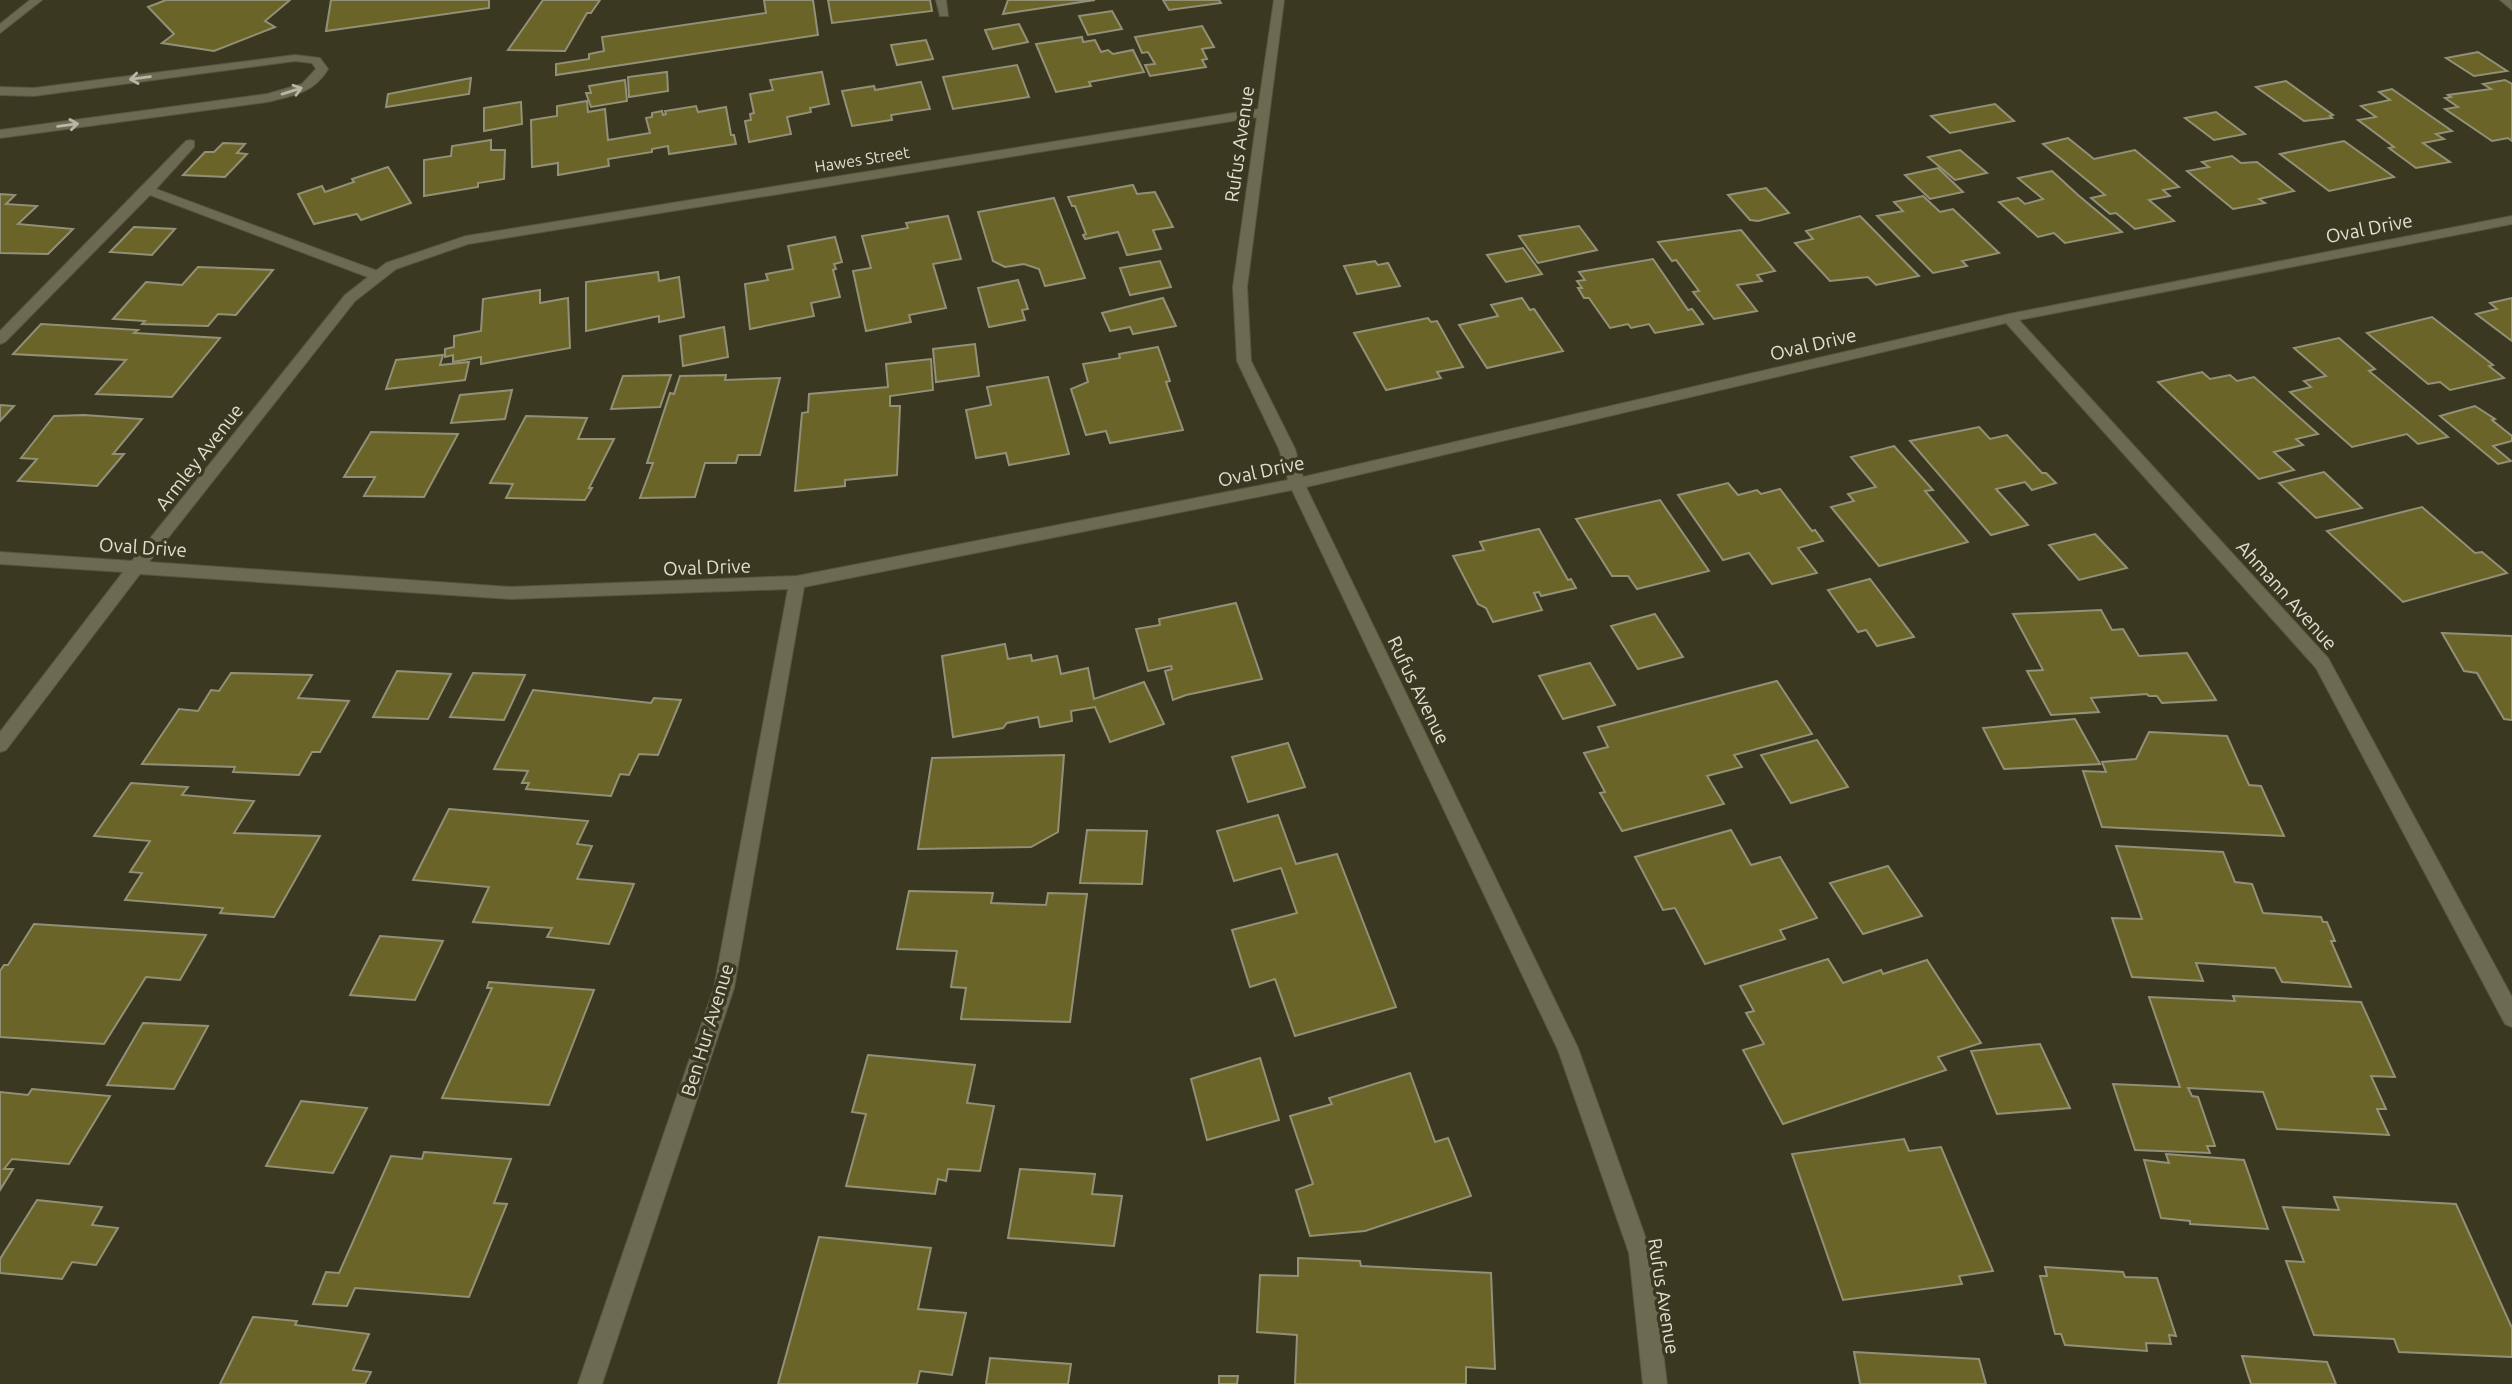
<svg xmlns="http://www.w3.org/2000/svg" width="2512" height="1384" font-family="Ubuntu,sans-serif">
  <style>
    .building { fill: #6b6429; stroke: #929076; stroke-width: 2 }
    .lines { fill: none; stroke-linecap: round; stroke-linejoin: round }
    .service-casing { stroke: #575541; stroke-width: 2 }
    .minor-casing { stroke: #575541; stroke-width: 2 }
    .tertiary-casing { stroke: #575541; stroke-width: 2 }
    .secondary-casing { stroke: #575541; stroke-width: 2 }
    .service { fill: #6c6a51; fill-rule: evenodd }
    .minor { fill: #6c6a51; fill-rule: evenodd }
    .tertiary { fill: #6c6a51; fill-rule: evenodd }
    .secondary { fill: #6c6a51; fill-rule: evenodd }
    .oneway { stroke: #b8b6a5 }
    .labels { text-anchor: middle; stroke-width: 7; stroke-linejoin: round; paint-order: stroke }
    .far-street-label { font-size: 16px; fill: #e1dfd2; stroke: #3b3822 }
    .street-label { font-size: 19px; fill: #e1dfd2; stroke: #3b3822 }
  </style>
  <rect width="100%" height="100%" fill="#3b3822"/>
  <g class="building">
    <polygon points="166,0 290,0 265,21 275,27 214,51 162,43 174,34 148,7"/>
    <polygon points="331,0 489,0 489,8 326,31"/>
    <polygon points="543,0 600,0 591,13 587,13 565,51 508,50"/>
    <polygon points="764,0 813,0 818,35 556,75 556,64 589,59 589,54 604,51 602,37 766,13"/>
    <polygon points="828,0 930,0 932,11 832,23"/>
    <polygon points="1008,0 1095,0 1003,14"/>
    <polygon points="1163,0 1219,0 1221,3 1169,10"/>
    <polygon points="1112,11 1122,29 1088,35 1079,16"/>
    <polygon points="1019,24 1028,42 993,49 985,30"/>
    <polygon points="1202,26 1214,47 1202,49 1207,59 1202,60 1206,67 1150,76 1145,65 1155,64 1148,52 1142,53 1135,37"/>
    <polygon points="1082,37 1083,42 1095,40 1101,52 1108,50 1113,54 1133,50 1144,72 1089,82 1091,86 1056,92 1036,44"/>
    <polygon points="926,40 933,59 897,65 891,45"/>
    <polygon points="2478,52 2507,71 2474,76 2446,58"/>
    <polygon points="1017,65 1029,97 953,109 943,77"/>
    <polygon points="667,72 668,91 629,97 628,77"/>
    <polygon points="822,72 829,104 810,108 811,112 787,117 791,134 749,142 745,121 751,120 750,114 754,113 750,94 773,90 770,80"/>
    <polygon points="471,78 469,94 386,107 388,94"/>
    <polygon points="625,80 627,101 591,107 586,93 591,93 589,86"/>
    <polygon points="2505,80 2512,84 2512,141 2508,138 2492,141 2445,109 2458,107 2445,98 2451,97 2448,95 2491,89 2483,84"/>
    <polygon points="2286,81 2333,115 2330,116 2332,118 2304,121 2256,87"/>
    <polygon points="921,82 930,109 891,115 892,120 852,126 842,91 874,86 875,90"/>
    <polygon points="2392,89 2452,131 2436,134 2444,139 2423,143 2450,162 2416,168 2389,148 2394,147 2358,120 2376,117 2361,106 2390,100 2379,92"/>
    <polygon points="587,101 588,112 605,109 608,140 650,133 646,118 652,117 652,113 662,111 663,115 666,114 665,111 696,106 698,112 726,107 731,135 734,135 736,144 669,154 668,146 652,149 652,152 608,159 609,166 558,175 558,163 532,167 531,120 557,116 557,106"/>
    <polygon points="521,102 522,124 484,131 484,108"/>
    <polygon points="1995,104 2014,121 1950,133 1931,116"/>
    <polygon points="2216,112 2245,134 2214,140 2185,118"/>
    <polygon points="2068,138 2094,159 2135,150 2179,187 2163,190 2170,196 2149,200 2174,221 2135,229 2116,213 2110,214 2091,198 2105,195 2043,144"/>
    <polygon points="491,140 491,150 505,150 504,179 478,183 478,187 424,196 424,160 451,156 452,146"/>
    <polygon points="2344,141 2394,177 2329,191 2280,154"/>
    <polygon points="223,143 245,144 237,153 247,154 225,177 183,175 205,152 214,152"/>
    <polygon points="1960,150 1987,173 1955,180 1928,157"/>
    <polygon points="2232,156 2241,163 2257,162 2294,191 2259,199 2265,203 2233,209 2187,171 2209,167 2202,162"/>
    <polygon points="388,167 411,203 361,220 357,214 314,224 298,194 322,186 325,192 354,182 352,179"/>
    <polygon points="1938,168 1963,192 1930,199 1905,175"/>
    <polygon points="2052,171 2078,195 2122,232 2065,243 2054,233 2038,237 1999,202 2018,198 2025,204 2043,199 2018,178"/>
    <polygon points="1133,185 1137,194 1155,192 1173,227 1153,230 1161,249 1127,255 1118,232 1085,239 1083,235 1086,234 1075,206 1072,206 1068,197"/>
    <polygon points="1766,188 1789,213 1758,221 1750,220 1728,195"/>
    <polygon points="0,194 15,195 6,204 37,206 18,224 73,229 48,254 0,253"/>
    <polygon points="1923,196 1940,212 1953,209 1999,253 1962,261 1967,266 1933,273 1877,216 1903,211 1894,202"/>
    <polygon points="1054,198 1085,278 1045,286 1039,269 1024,264 1005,267 993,261 978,212"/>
    <polygon points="948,216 961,259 933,264 946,308 909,315 911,322 866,331 853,271 871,268 862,236 908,228 906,223"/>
    <polygon points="1860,216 1919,276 1876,285 1868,277 1830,281 1795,243 1813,239 1806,231"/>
    <polygon points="1579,226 1597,250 1538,263 1519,236"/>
    <polygon points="134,227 175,229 152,255 110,252"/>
    <polygon points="1741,230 1775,271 1757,275 1762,281 1737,285 1757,311 1714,319 1693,292 1699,291 1676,260 1672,261 1658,242"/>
    <polygon points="835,237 842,262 834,264 836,269 833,270 840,297 811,303 814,316 750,329 745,284 768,280 766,274 793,269 788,246"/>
    <polygon points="1523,248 1542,274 1506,282 1487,255"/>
    <polygon points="1653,259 1688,310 1692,309 1703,324 1655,333 1649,324 1631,328 1628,324 1610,328 1589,298 1584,298 1578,288 1582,288 1577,281 1585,280 1579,272"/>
    <polygon points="1160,261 1171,287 1130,295 1120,268"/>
    <polygon points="1375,261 1378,265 1388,263 1400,286 1357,294 1344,266"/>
    <polygon points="198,267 273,270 236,315 218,314 208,326 142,324 145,321 113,319 146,282 182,285"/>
    <polygon points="658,272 659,281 679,277 684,317 659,322 659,316 586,331 586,282"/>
    <polygon points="1018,280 1028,309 1022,310 1025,320 989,327 978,288"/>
    <polygon points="540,290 540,303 568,298 570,348 481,364 481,357 453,362 453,355 445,357 445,349 454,347 454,336 481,331 483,299"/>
    <polygon points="1163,298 1176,326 1133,334 1130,327 1110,331 1102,313"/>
    <polygon points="1522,298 1530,310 1534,309 1563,351 1487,368 1459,325 1498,316 1491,305"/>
    <polygon points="2512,298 2512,341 2476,314 2497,309 2490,303"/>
    <polygon points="2432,317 2493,365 2489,366 2504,378 2450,390 2440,382 2428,384 2367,333"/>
    <polygon points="1428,318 1431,322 1437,321 1463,367 1437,372 1441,378 1386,390 1354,333"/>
    <polygon points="41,324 138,330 134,333 220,338 172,397 96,394 126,360 13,354"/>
    <polygon points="724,327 728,357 683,366 680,336"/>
    <polygon points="2339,338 2375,369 2369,371 2448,437 2418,444 2407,434 2352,447 2290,392 2311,387 2304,381 2326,376 2294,348"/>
    <polygon points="975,344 979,376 936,382 933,349"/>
    <polygon points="1158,347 1170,381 1166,382 1183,430 1110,443 1106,431 1086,435 1071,389 1088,382 1083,364 1120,358 1119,354"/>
    <polygon points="443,355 440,365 469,362 465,380 386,389 396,360"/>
    <polygon points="931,359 933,390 890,396 890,406 900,406 897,475 845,480 845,486 795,491 802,413 808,412 809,394 888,387 886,364"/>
    <polygon points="2202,372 2210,379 2230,375 2237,381 2254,377 2318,434 2296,439 2303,445 2274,452 2294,470 2259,479 2158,382"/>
    <polygon points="671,375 660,407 611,409 623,376"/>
    <polygon points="726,375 725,380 780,378 760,455 738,455 736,463 705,463 695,497 640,498 653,463 647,463 670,393 674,394 680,376"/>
    <polygon points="1048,377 1069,454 1009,465 1006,453 976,458 966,410 991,405 987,387"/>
    <polygon points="512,390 505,419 451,423 460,395"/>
    <polygon points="0,405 14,406 0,421"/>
    <polygon points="2475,406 2495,419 2492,420 2512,436 2512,441 2493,446 2511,461 2498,464 2440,416"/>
    <polygon points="84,415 142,419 113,454 124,454 97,486 18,481 37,459 21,458 54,416"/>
    <polygon points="526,416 587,418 578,439 614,439 589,488 592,488 585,500 506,498 513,484 490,483"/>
    <polygon points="1979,427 1990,439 2007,435 2042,473 2046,473 2056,483 2032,490 2025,482 1996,489 2028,525 1991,535 1910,441"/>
    <polygon points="371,432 458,434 424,497 364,496 375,477 344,477"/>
    <polygon points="1894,446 1933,490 1925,491 1968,542 1879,566 1831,507 1854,501 1848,494 1876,487 1851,457"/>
    <polygon points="2324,472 2362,508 2316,518 2279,483"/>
    <polygon points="1728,483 1738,495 1757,490 1761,494 1780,489 1812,531 1815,530 1823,541 1798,548 1817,573 1772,584 1749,553 1723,560 1678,495"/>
    <polygon points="1660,500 1709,571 1637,589 1628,576 1612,576 1576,519"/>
    <polygon points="2422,507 2475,553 2482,552 2507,573 2403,602 2327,531"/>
    <polygon points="1539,529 1568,580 1571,579 1576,588 1541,596 1539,592 1534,593 1542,610 1493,622 1486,608 1478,604 1453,556 1484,550 1480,542"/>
    <polygon points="2095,534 2127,568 2079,580 2049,545"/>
    <polygon points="1870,579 1914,637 1877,646 1866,630 1858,632 1828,590"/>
    <polygon points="1236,603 1262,679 1186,695 1173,700 1165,671 1172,669 1171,666 1148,671 1136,629 1160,625 1159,619"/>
    <polygon points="2101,610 2112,630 2123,629 2139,656 2187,653 2216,700 2162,703 2157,696 2149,696 2147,694 2091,698 2099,712 2051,715 2027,671 2043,670 2013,614"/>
    <polygon points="1655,614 1683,657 1638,669 1611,626"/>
    <polygon points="2442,633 2512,636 2512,720 2504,719 2477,673 2464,671"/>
    <polygon points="1005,644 1008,659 1031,655 1032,661 1057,656 1061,674 1088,668 1094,699 1144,682 1164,724 1110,742 1095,707 1071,711 1072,721 1040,727 1038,717 1007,723 1003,728 953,737 942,656"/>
    <polygon points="1590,663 1615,705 1563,719 1539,676"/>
    <polygon points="397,671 451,674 428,719 373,717"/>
    <polygon points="231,673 312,675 298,698 349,701 320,752 312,752 299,775 233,772 235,767 142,764 179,709 198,711 211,690 219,691"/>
    <polygon points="473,673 525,675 504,720 450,717"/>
    <polygon points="1777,681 1812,734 1734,755 1742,767 1707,776 1724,804 1622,831 1600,793 1605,792 1584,753 1608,747 1598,727"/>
    <polygon points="533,690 651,703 654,698 681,700 658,755 639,754 629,775 620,774 611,796 526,789 529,783 522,783 528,771 494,769"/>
    <polygon points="2075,719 2100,764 2004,769 1983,728"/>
    <polygon points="2149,732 2227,736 2249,785 2261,786 2284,836 2102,827 2083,771 2106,772 2102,762 2136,759"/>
    <polygon points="1817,740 1848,787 1791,803 1761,755"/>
    <polygon points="1288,743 1305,787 1248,802 1232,757"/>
    <polygon points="1064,755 1058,832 1031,847 918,849 932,758"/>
    <polygon points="131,783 188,787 182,795 254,801 234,833 320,836 274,917 220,913 223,908 125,900 142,873 130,872 150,841 94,836"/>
    <polygon points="449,809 588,821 577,844 592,846 577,879 634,884 609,944 547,937 552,928 473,922 489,887 413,880"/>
    <polygon points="1278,815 1296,864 1337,854 1396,1007 1295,1036 1275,979 1250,987 1232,930 1297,913 1281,868 1234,881 1217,831"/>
    <polygon points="1087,830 1147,831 1142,884 1080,883"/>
    <polygon points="1731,830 1751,865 1780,857 1817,918 1780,930 1785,939 1705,964 1675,908 1663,910 1635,857"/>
    <polygon points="2116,846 2223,852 2235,882 2252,884 2263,913 2321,917 2323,922 2327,922 2335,941 2331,941 2351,987 2282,982 2275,968 2196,963 2203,981 2132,977 2112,918 2142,919"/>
    <polygon points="1888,866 1922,916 1863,934 1830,883"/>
    <polygon points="909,891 993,893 991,903 1046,905 1048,893 1087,894 1070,1022 961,1019 966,988 951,987 957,951 897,949"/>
    <polygon points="34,924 206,935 180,980 146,977 104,1044 0,1037 0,971 4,965 8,965"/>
    <polygon points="380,936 443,941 415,1000 350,995"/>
    <polygon points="1828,959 1843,983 1881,970 1883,974 1927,960 1981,1043 1938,1057 1946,1070 1783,1124 1743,1050 1764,1044 1746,1013 1754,1011 1740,986"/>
    <polygon points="489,982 594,990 549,1105 442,1098 492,988 487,988"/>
    <polygon points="2233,996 2361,1002 2395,1077 2371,1076 2386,1109 2377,1109 2389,1135 2277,1129 2263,1092 2188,1088 2192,1096 2198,1097 2215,1146 2207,1146 2210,1153 2135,1150 2113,1084 2180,1087 2149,997 2235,1001"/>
    <polygon points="143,1023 208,1026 174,1089 107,1085"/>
    <polygon points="2040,1044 2070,1108 1997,1114 1971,1051"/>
    <polygon points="868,1055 975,1065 967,1103 994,1106 980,1171 948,1169 946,1181 938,1179 935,1194 846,1186 866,1114 852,1112"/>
    <polygon points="1260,1058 1279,1120 1207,1140 1191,1079"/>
    <polygon points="1410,1073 1435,1142 1448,1138 1471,1196 1365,1231 1310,1236 1296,1190 1313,1184 1290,1116 1332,1104 1329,1098"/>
    <polygon points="32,1089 110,1096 69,1164 12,1159 4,1169 13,1169 0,1190 0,1092 28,1095"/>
    <polygon points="301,1101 367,1108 333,1173 266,1166"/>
    <polygon points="1904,1139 1909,1151 1941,1147 1993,1271 1959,1276 1962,1284 1843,1300 1792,1154"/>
    <polygon points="424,1152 511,1159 494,1203 507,1204 469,1297 355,1288 347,1306 313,1304 326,1272 339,1273 391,1156 422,1159"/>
    <polygon points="2166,1154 2244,1160 2268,1229 2190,1224 2190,1221 2161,1218 2144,1160 2169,1163"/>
    <polygon points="1020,1169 1095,1174 1092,1194 1122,1196 1114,1246 1008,1238"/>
    <polygon points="2334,1197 2456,1204 2512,1328 2512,1357 2399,1352 2394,1339 2314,1335 2286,1261 2304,1262 2283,1207 2339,1210"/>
    <polygon points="37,1200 102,1207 92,1225 118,1228 96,1265 72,1262 62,1279 0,1273 0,1259"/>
    <polygon points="819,1237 931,1248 918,1309 966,1313 952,1375 920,1371 917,1384 778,1384"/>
    <polygon points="1298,1258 1360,1261 1361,1266 1491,1273 1495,1369 1466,1367 1466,1384 1295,1384 1297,1335 1257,1332 1260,1275 1298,1276"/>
    <polygon points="2045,1267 2123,1272 2125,1277 2157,1278 2176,1336 2169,1335 2171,1344 2146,1343 2147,1351 2065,1345 2061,1334 2055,1334 2040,1276 2047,1276"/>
    <polygon points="253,1317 297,1321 295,1325 369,1334 353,1370 371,1372 365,1384 220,1384"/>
    <polygon points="1854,1352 1979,1359 1986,1384 1860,1384"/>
    <polygon points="2242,1356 2327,1362 2336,1384 2251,1384"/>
    <polygon points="990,1358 1071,1364 1068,1384 986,1384"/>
    <polygon points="1219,1376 1238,1376 1237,1384 1219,1384"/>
  </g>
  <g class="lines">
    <defs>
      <g id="service">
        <polygon points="936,0 946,0 948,16 940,16"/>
        <path d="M 295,55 L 320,58 L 328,69 C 314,93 292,96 267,102 L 0,138 L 0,130 L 267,94 L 302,84 L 316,69 L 312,63 L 295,61 L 34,96 L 0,95 L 0,87 L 34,88 Z"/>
        <polygon points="190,140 194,141 194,147 156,189 383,273 383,279 373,279 150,195 5,342 0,344 0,331 186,141"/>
      </g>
      <path id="minor" d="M 1274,0 L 1284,0 L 1247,287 L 1251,361 L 1295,449 L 1303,477 L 2009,314 L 2512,216 L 2512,224 L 2019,320 L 2328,658 L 2512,997 L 2512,1027 L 2505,1024 L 2316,668 L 2006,323 L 1306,487 L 1578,1048 L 1651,1253 L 1667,1384 L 1643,1384 L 1629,1253 L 1558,1050 L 1292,490 L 804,587 L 734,988 L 602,1384 L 578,1384 L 714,988 L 788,589 L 511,599 L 140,574 L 6,750 L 0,752 L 0,732 L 123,572 L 0,564 L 0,552 L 132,561 L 345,295 L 386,263 L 466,236 L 1258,109 ZM 1257,117 L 1233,287 L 1237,361 L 1279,449 L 1288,480 L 797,576 L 511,587 L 149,562 L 355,301 L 396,269 L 468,244 Z"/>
      <polygon id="tertiary" points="2500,0 2511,0 2512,10"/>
      <polygon id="secondary" points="30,0 42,0 0,33 0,24"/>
    </defs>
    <use href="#service" class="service-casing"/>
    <use href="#minor" class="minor-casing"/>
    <use href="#tertiary" class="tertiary-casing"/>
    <use href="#secondary" class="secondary-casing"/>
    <use href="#service" class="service"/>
    <use href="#minor" class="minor"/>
    <use href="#tertiary" class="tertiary"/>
    <use href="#secondary" class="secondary"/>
  </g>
  <defs><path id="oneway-shaft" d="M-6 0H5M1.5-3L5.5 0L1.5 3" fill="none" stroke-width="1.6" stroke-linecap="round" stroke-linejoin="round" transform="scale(1.75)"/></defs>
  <g class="oneway">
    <use href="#oneway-shaft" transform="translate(140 78) rotate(173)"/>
    <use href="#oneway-shaft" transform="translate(292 91) rotate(-17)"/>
    <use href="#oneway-shaft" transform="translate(68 125) rotate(-8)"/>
  </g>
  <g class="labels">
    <g class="far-street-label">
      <text transform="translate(862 159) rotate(-9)" y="6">Hawes Street</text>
    </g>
    <g class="street-label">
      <text transform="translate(1239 144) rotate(-82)" y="7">Rufus Avenue</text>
      <text transform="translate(2369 228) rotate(-11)" y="7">Oval Drive</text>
      <text transform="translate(1813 344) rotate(-13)" y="7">Oval Drive</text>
      <text transform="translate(199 457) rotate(-52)" y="7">Armley Avenue</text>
      <text transform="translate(1261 471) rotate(-12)" y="7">Oval Drive</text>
      <text transform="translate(143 547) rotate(4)" y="7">Oval Drive</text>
      <text transform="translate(707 567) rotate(-2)" y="7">Oval Drive</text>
      <text transform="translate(2287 595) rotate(48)" y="7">Ahmann Avenue</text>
      <text transform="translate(1419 690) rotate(64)" y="7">Rufus Avenue</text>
      <text transform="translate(707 1030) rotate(-73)" y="7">Ben Hur Avenue</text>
      <text transform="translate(1664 1296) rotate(81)" y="7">Rufus Avenue</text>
    </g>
  </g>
</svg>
